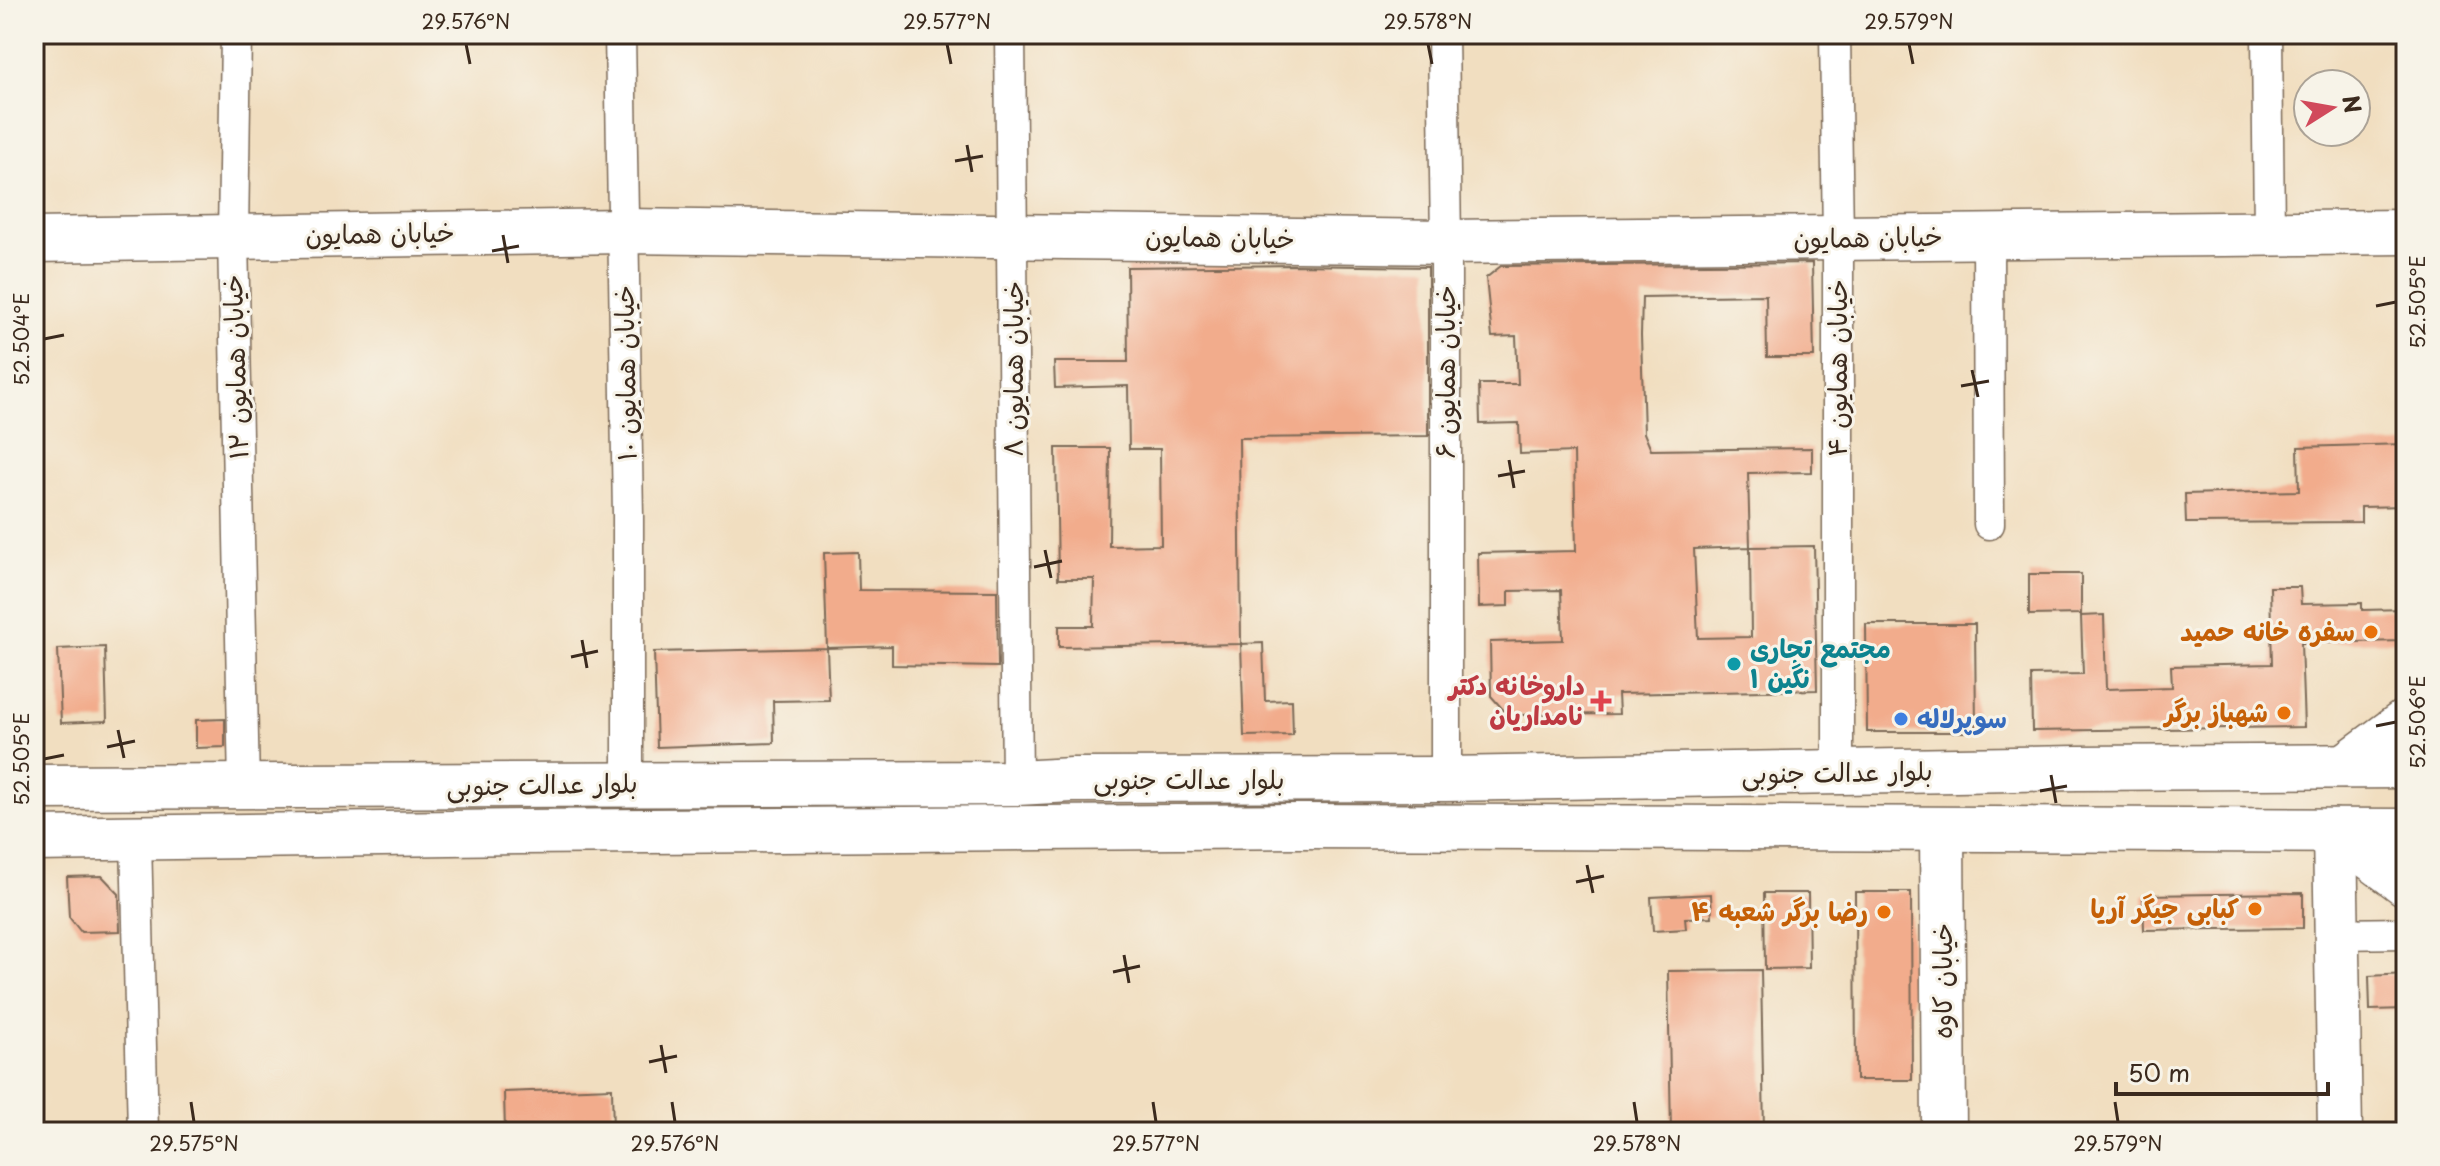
<svg xmlns="http://www.w3.org/2000/svg" width="2440" height="1166" font-family="'Playpen Sans','Playpen Sans Arabic',sans-serif">
  <style>
    .building { fill: #f2ac8c; fill-rule: evenodd }
    .lines { fill: none; stroke-linecap: round; stroke-linejoin: round }
    .street-casing { stroke: #7b6957; stroke-width: 33 }
    .secondary-casing { stroke: #7b6957; stroke-width: 47 }
    .primary-casing { stroke: #7b6957; stroke-width: 47 }
    .street { stroke: #fff; stroke-width: 30 }
    .secondary { stroke: #fff; stroke-width: 44 }
    .primary { stroke: #fff; stroke-width: 44 }
    .ticks { fill: none; stroke: #3b2a1e; stroke-width: 3 }
    .food-dot { fill: #e8710a; stroke: #f7f3e8; stroke-width: 3 }
    .culture-dot { fill: #0f9aa8; stroke: #f7f3e8; stroke-width: 3 }
    .health-dot { fill: #e0444e; stroke: #f7f3e8; stroke-width: 3 }
    .shop-dot { fill: #3f7fe0; stroke: #f7f3e8; stroke-width: 3 }
    .labels { text-anchor: middle; stroke-width: 6; stroke-linejoin: round; paint-order: stroke }
    .street-label { font-size: 26px; fill: #3b2a1e; stroke: #f7f3e8 }
    .food-label { font-size: 26px; font-weight: bold; fill: #c56008; stroke: #f7f3e8; text-anchor: end }
    .culture-label { font-size: 26px; font-weight: bold; fill: #0d838f; stroke: #f7f3e8; text-anchor: start }
    .health-label { font-size: 26px; font-weight: bold; fill: #be3a42; stroke: #f7f3e8; text-anchor: end }
    .shop-label { font-size: 26px; font-weight: bold; fill: #366cbe; stroke: #f7f3e8; text-anchor: start }
    .neatline { fill: none; stroke: #3b2a1e; stroke-width: 3 }
    .ticks-label { font-size: 20px; text-anchor: middle; fill: #3b2a1e }
  </style>
  <rect width="100%" height="100%" fill="#f7f3e8"/>
  <filter id="ink" filterUnits="userSpaceOnUse"><feTurbulence type="fractalNoise" baseFrequency=".0125" numOctaves="2"/><feDisplacementMap in="SourceGraphic" scale="16" xChannelSelector="R" yChannelSelector="G"/><feConvolveMatrix kernelMatrix="1 2 1 2 8 2 1 2 1" color-interpolation-filters="sRGB"/></filter>
  <filter id="wash" filterUnits="userSpaceOnUse"><feTurbulence type="fractalNoise" baseFrequency=".006" numOctaves="4" result="noise"/><feDisplacementMap in="SourceGraphic" scale="32" xChannelSelector="R" yChannelSelector="G"/><feGaussianBlur stdDeviation="1.8" result="paint"/><feColorMatrix in="noise" values="0 0 0 0 0 0 0 0 0 0 0 0 0 0 0 0 0 1.4 0 .05"/><feComposite in="paint" operator="in"/></filter>
  <g filter="url(#wash)">
    <rect width="100%" height="100%" fill="#f1dec0"/>
    <g id="blocks">
      <g class="building">
        <path d="M 1812,263 L 1814,357 L 1767,357 L 1766,295 L 1642,297 L 1641,335 L 1644,433 L 1651,450 L 1812,448 L 1812,472 L 1748,473 L 1750,547 L 1814,546 L 1817,690 L 1618,694 L 1619,714 L 1508,715 L 1491,696 L 1490,642 L 1563,640 L 1561,590 L 1509,591 L 1509,606 L 1479,607 L 1478,553 L 1576,551 L 1574,452 L 1520,454 L 1519,423 L 1480,424 L 1479,384 L 1518,384 L 1516,336 L 1492,337 L 1486,278 L 1501,266 ZM 1750,547 L 1751,637 L 1698,638 L 1694,549 Z"/>
        <polygon points="1293,265 1428,267 1428,436 1239,438 1241,644 1059,647 1059,626 1093,626 1094,579 1058,579 1056,448 1110,448 1109,546 1161,545 1160,449 1129,449 1128,386 1055,388 1054,362 1128,362 1127,267"/>
        <polygon points="2406,444 2406,506 2361,507 2361,522 2186,523 2185,494 2299,491 2298,447"/>
        <polygon points="858,552 859,590 997,591 998,667 892,665 892,646 827,648 829,700 773,701 774,743 657,747 654,652 827,648 824,553"/>
        <polygon points="2029,574 2081,574 2081,614 2029,615"/>
        <polygon points="2270,587 2300,587 2301,604 2362,603 2362,610 2406,609 2406,641 2301,643 2304,727 2032,731 2031,675 2083,674 2081,616 2104,615 2106,689 2172,687 2171,666 2272,664"/>
        <polygon points="1866,624 1975,624 1976,732 1867,732"/>
        <polygon points="1263,643 1265,701 1292,700 1293,735 1244,736 1241,644"/>
        <polygon points="105,647 107,721 61,723 58,649"/>
        <polygon points="225,719 225,747 196,748 196,720"/>
        <polygon points="102,876 119,894 120,931 81,932 69,917 67,877"/>
        <polygon points="1855,892 1911,892 1912,1080 1856,1080"/>
        <polygon points="1764,893 1808,893 1809,968 1765,969"/>
        <polygon points="2303,893 2303,928 2144,930 2143,895"/>
        <polygon points="1711,894 1712,917 1685,918 1686,929 1653,931 1651,897"/>
        <polygon points="1761,970 1764,1132 1671,1132 1668,971"/>
        <polygon points="2406,974 2406,1009 2370,1010 2369,976"/>
        <polygon points="612,1088 613,1132 505,1132 504,1092"/>
      </g>
    </g>
  </g>
  <g filter="url(#ink)">
    <use href="#blocks" fill-opacity="0" stroke="#7b6957" stroke-width="2"/>
    <g class="lines">
      <defs>
        <g id="street">
          <polyline points="236,34 233,236 244,788"/>
          <polyline points="620,34 628,516 628,784"/>
          <polyline points="1010,34 1017,783"/>
          <polyline points="1443,34 1446,242 1446,779"/>
          <polyline points="1835,34 1838,238 1838,773"/>
          <polyline points="2267,34 2269,234"/>
          <polyline points="1988,237 1989,524"/>
          <polyline points="136,838 143,1132"/>
          <polyline points="2336,934 2406,933"/>
        </g>
        <g id="secondary">
          <polyline points="34,240 624,231 1446,242 2406,232"/>
          <polyline points="1942,831 1944,1132"/>
          <polyline points="2335,831 2340,1132"/>
        </g>
        <g id="primary">
          <polyline points="2345,766 2406,721"/>
          <polyline points="34,787 1017,783 1072,780 1446,779 2077,768 2406,766"/>
          <polyline points="2335,831 2406,884"/>
          <polyline points="34,839 522,832 1301,826 2406,831"/>
        </g>
      </defs>
      <use href="#street" class="street-casing"/>
      <use href="#secondary" class="secondary-casing"/>
      <use href="#primary" class="primary-casing"/>
      <use href="#street" class="street"/>
      <use href="#secondary" class="secondary"/>
      <use href="#primary" class="primary"/>
    </g>
  </g>
  <path class="ticks" d="M 466,44 L 470,64M 947,44 L 951,64M 1428,44 L 1432,64M 1909,44 L 1913,64M 967,145 L 972,172M 955,161 L 983,156M 503,235 L 508,263M 492,251 L 519,246M 2376,306 L 2396,302M 44,339 L 64,335M 1972,370 L 1978,397M 1961,386 L 1989,381M 1509,460 L 1514,488M 1498,476 L 1525,471M 1045,550 L 1051,578M 1034,567 L 1062,561M 582,640 L 587,668M 571,657 L 598,651M 2376,726 L 2396,722M 118,730 L 124,758M 107,747 L 135,741M 44,759 L 64,755M 2051,775 L 2056,803M 2040,791 L 2067,786M 1587,865 L 1593,893M 1576,882 L 1604,876M 1124,955 L 1129,983M 1113,972 L 1140,966M 661,1045 L 666,1073M 649,1062 L 677,1056M 191,1102 L 194,1122M 672,1102 L 675,1122M 1153,1102 L 1156,1122M 1634,1102 L 1637,1122M 2115,1102 L 2118,1122"/>
  <g class="food-dot">
    <circle cx="2371" cy="632" r="8"/>
    <circle cx="2284" cy="713" r="8"/>
    <circle cx="2255" cy="909" r="8"/>
    <circle cx="1884" cy="912" r="8"/>
  </g>
  <circle class="culture-dot" cx="1734" cy="664" r="8"/>
  <path class="health-dot" d="M1597 689h8v8h8v8h-8v8h-8v-8h-8v-8h8z"/>
  <circle class="shop-dot" cx="1901" cy="719" r="8"/>
  <g class="labels">
    <g class="street-label">
      <text transform="translate(380 234) rotate(-1)" y="9">خیابان همایون</text>
      <text transform="translate(1220 238) rotate(1)" y="9">خیابان همایون</text>
      <text transform="translate(1868 238) rotate(-1)" y="9">خیابان همایون</text>
      <text transform="translate(236 367) rotate(-92)" y="9">خیابان همایون ۱۲</text>
      <text transform="translate(1838 368) rotate(-90)" y="9">خیابان همایون ۴</text>
      <text transform="translate(1014 369) rotate(-90)" y="9">خیابان همایون ۸</text>
      <text transform="translate(1446 372) rotate(-90)" y="9">خیابان همایون ۶</text>
      <text transform="translate(626 373) rotate(-91)" y="9">خیابان همایون ۱۰</text>
      <text transform="translate(1837 773) rotate(-1)" y="9">بلوار عدالت جنوبی</text>
      <text x="1189" y="789">بلوار عدالت جنوبی</text>
      <text transform="translate(542 785) rotate(-1)" y="9">بلوار عدالت جنوبی</text>
      <text transform="translate(1943 981) rotate(-90)" y="9">خیابان کاوه</text>
    </g>
    <g class="food-label">
      <text x="2355" y="641">سفره خانه حمید</text>
      <text x="2268" y="722">شهباز برگر</text>
      <text x="2239" y="918">کبابی جیگر آریا</text>
      <text x="1868" y="921">رضا برگر شعبه ۴</text>
    </g>
    <g class="culture-label">
      <text x="1750" y="658">مجتمع تجاری<tspan x="1750" dy="30">نگین ۱</tspan></text>
    </g>
    <g class="health-label">
      <text x="1585" y="695">داروخانه دکتر<tspan x="1585" dy="30">نامداریان</tspan></text>
    </g>
    <g class="shop-label">
      <text x="1917" y="728">سوپرلاله</text>
    </g>
  </g>
  <rect width="2440" height="1166" fill="none" stroke="#f7f3e8" stroke-width="88"/>
  <g transform="translate(2332 108) rotate(79)"><circle r="38" fill="#f7f3e8" stroke="#aca397" stroke-width="2"/>
  <path d="M0-6L14 30L0 20L-14 30Z" fill="#d1495b"/>
  <text y="-12" font-size="22" font-weight="bold" text-anchor="middle" fill="#3b2a1e">N</text>
  </g>
  <path d="M2116 1082v12h212v-12" fill="none" stroke="#3b2a1e" stroke-width="4"/>
  <text x="2128" y="1082" font-size="24" fill="#3b2a1e" stroke="#f7f3e8" stroke-width="6" paint-order="stroke">50 m</text>
  <rect x="44" y="44" width="2352" height="1078" class="neatline"/>
  <g class="ticks-label">
    <text x="466" y="29">29.576°N</text>
    <text x="947" y="29">29.577°N</text>
    <text x="1428" y="29">29.578°N</text>
    <text x="1909" y="29">29.579°N</text>
    <text transform="translate(2418 302) rotate(-90)" y="7">52.505°E</text>
    <text transform="translate(22 339) rotate(-90)" y="7">52.504°E</text>
    <text transform="translate(2418 722) rotate(-90)" y="7">52.506°E</text>
    <text transform="translate(22 759) rotate(-90)" y="7">52.505°E</text>
    <text x="194" y="1151">29.575°N</text>
    <text x="675" y="1151">29.576°N</text>
    <text x="1156" y="1151">29.577°N</text>
    <text x="1637" y="1151">29.578°N</text>
    <text x="2118" y="1151">29.579°N</text>
  </g>
</svg>
